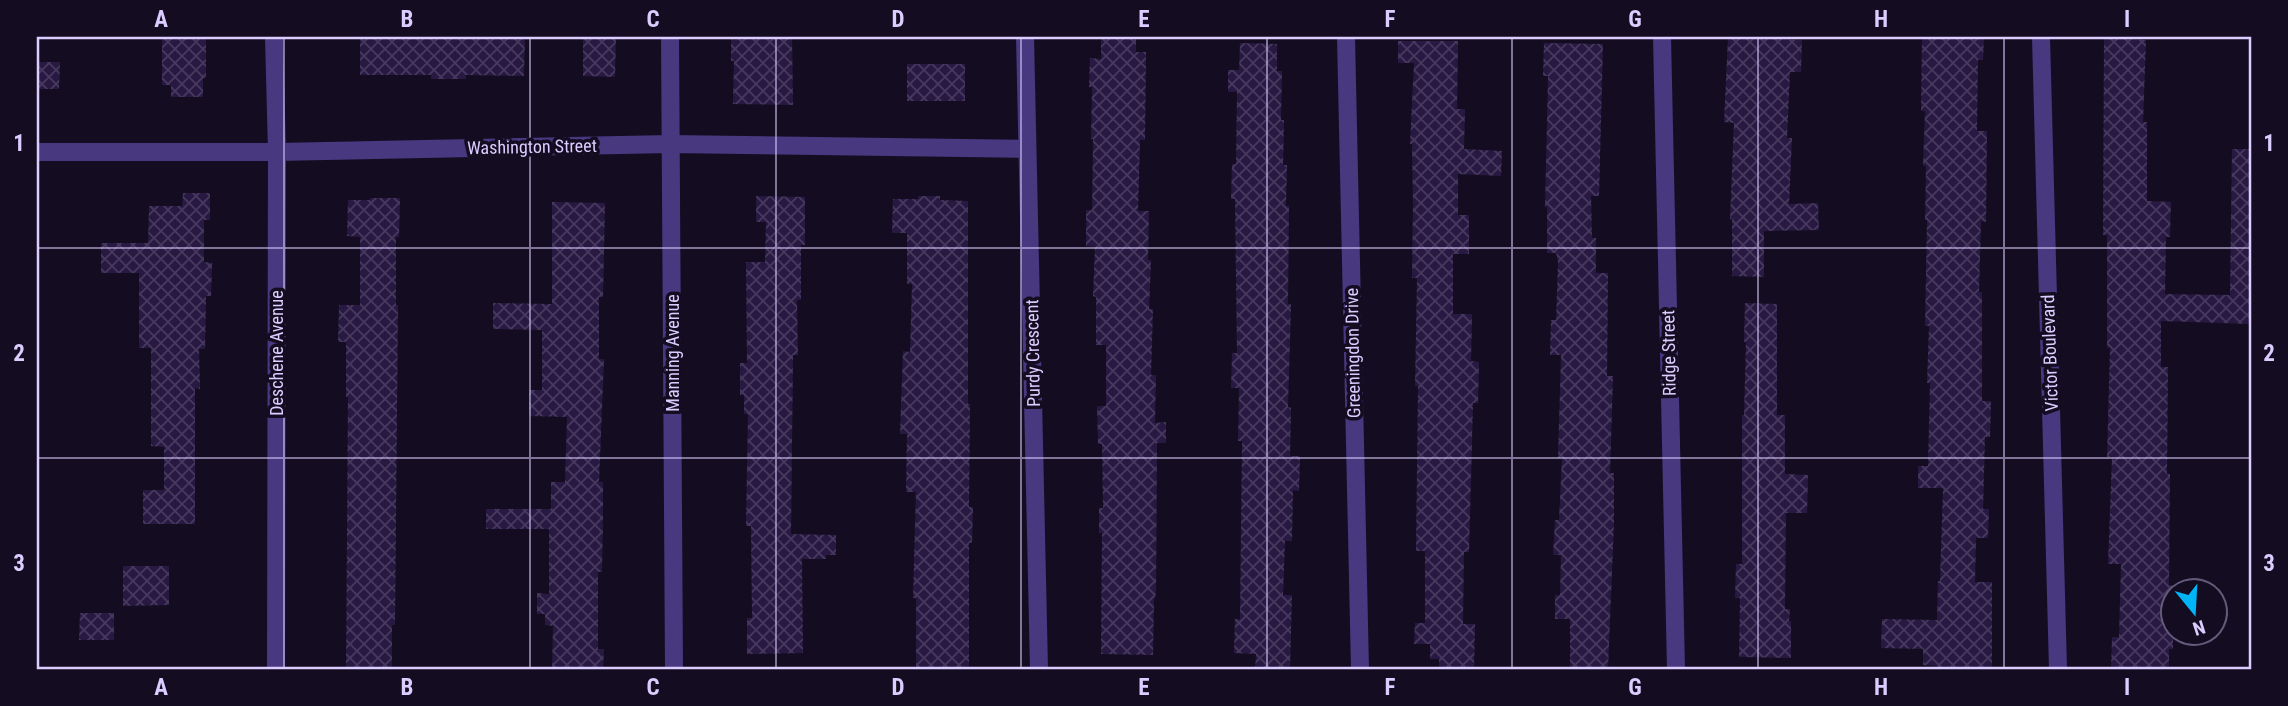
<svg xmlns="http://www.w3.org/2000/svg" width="2288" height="706" font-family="'Roboto Condensed',sans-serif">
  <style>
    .building { fill: url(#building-cross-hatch) }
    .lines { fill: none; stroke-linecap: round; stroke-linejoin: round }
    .minor { stroke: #473880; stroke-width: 18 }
    .grid { fill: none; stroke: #dbcdff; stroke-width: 2; stroke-opacity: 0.55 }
    .labels { text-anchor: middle; stroke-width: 7; stroke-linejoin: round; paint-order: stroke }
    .street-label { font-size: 18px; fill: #dbcdff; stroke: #140d21 }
    .neatline { fill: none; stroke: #dbcdff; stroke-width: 2.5 }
    .grid-label { font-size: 23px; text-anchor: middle; font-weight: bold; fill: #dbcdff }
  </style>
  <defs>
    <pattern id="building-cross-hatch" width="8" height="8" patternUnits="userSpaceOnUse" patternTransform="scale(1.75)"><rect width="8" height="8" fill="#281942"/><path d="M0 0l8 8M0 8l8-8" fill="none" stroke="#47395e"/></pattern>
  </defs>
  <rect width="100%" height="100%" fill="#140d21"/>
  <g class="building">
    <polygon points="162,37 206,37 206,78 203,78 203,97 171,97 171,85 162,85"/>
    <polygon points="360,37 525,37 524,76 466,75 466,79 431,79 431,75 360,75"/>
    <polygon points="583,37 616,37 615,77 583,76"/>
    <polygon points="731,37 792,37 793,105 733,104 734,61 731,61"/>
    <polygon points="1728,37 1802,40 1801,72 1790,72 1787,138 1792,138 1789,204 1818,203 1819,230 1764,231 1764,277 1732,276 1732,219 1730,219 1734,123 1724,122"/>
    <polygon points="1922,37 1984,37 1983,60 1978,60 1977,131 1987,131 1986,222 1981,221 1979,292 1982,292 1982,401 1991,401 1990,437 1985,437 1983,509 1989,509 1988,538 1976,538 1975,582 1992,582 1992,669 1937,668 1938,666 1923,665 1923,649 1881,648 1882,619 1937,620 1938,581 1940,581 1943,488 1918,488 1918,466 1928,466 1930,383 1927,383 1929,326 1925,326 1927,220 1925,220 1926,166 1923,166 1925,111 1921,111"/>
    <polygon points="2104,38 2146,40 2143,122 2147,122 2147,201 2171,202 2170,237 2166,237 2165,294 2230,295 2232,149 2251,149 2251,324 2161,321 2161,367 2168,367 2167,474 2170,474 2169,585 2173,586 2173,649 2169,649 2169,669 2111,669 2112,637 2119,637 2121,564 2108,564 2112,457 2107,457 2110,348 2107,348 2107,235 2103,235"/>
    <polygon points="1101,39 1136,39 1136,52 1146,52 1145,140 1140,140 1138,211 1149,211 1148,260 1151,260 1149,309 1153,309 1151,375 1156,375 1155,423 1166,422 1166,443 1157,443 1156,592 1155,598 1154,598 1153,655 1101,654 1102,533 1099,533 1099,508 1103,508 1102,444 1098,444 1097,406 1106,406 1106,345 1096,345 1096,297 1093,296 1095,247 1086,246 1086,210 1092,210 1093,139 1091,139 1092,87 1089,87 1090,58 1101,59"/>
    <polygon points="1398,41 1458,41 1457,109 1465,109 1464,149 1502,151 1501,176 1458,174 1458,215 1469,215 1469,254 1453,254 1453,314 1472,314 1471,361 1479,362 1478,403 1473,403 1469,552 1464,552 1463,624 1475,624 1474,669 1439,669 1439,659 1430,659 1430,644 1414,644 1415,623 1425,623 1425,551 1416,551 1418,386 1415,386 1417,278 1412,278 1413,204 1412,144 1410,144 1414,63 1398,63"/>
    <polygon points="1240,43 1277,44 1277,71 1282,71 1281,120 1284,120 1283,165 1287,165 1286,206 1289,206 1288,304 1291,304 1288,407 1291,408 1290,456 1300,456 1299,491 1293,490 1292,541 1285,541 1283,595 1292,595 1290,669 1255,669 1256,654 1234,653 1235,619 1240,619 1242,441 1238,441 1239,388 1231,388 1232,353 1237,353 1235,199 1231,199 1232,164 1236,164 1237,92 1228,92 1228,70 1239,70"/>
    <polygon points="1544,43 1603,44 1599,196 1591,196 1592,238 1596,238 1596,273 1608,273 1607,376 1613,376 1610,473 1614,473 1614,522 1608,669 1570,669 1570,619 1555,619 1555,595 1560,595 1561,555 1553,555 1555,520 1559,520 1562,458 1558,458 1561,355 1550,355 1551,320 1556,320 1558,262 1556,253 1547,253 1547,207 1545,207 1548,76 1543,76"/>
    <polygon points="37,62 60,62 59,89 37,89"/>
    <rect x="907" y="64" width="58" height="37"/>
    <polygon points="183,193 210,193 210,220 204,220 204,262 212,263 211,296 206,296 205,349 199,349 200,389 195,388 195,524 143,524 143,490 164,490 164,447 151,446 151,348 139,348 139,273 101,273 101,243 148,243 149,206 182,206"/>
    <polygon points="756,196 805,197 805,245 801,245 801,300 797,300 798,355 793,355 791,534 836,535 836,555 826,555 826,559 802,559 803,653 747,654 747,618 752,618 751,526 746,526 748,414 744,414 744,395 740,395 740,363 747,363 746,262 765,262 766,222 756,222"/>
    <polygon points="918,196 940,196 940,200 968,201 968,404 970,404 969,507 973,507 972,543 969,543 969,669 916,669 916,598 913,598 916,492 906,492 907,434 900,434 903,351 910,352 912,284 907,284 907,233 892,233 893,199 918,199"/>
    <polygon points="370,198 400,198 399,237 396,237 396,305 398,305 395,625 392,625 392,669 346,669 348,397 346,397 346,342 338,342 339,305 360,305 360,237 347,236 348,200 370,200"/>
    <polygon points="552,202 605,203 603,297 599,297 599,359 604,359 599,482 603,482 603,519 602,572 598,572 598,649 604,649 603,669 552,669 553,626 545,625 545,614 537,614 537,593 549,594 549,529 486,529 486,509 551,509 551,482 565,482 567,417 529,416 529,390 542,390 542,330 493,329 493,303 552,304"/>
    <polygon points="1745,303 1777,304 1777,415 1785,415 1785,474 1808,475 1807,513 1786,513 1785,609 1790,609 1789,621 1791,621 1791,658 1739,657 1740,598 1735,598 1736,564 1742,564 1742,415 1744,415 1746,342 1744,342"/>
    <polygon points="123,566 169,566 169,605 123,606"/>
    <polygon points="80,613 114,613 114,640 79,640"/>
  </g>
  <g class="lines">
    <g class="minor">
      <polyline points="274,37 277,152 276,669"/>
      <polyline points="670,37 674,669"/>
      <polyline points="1025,37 1039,669"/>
      <polyline points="1346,37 1360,669"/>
      <polyline points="1662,37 1676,669"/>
      <polyline points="2041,37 2058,669"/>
      <polyline points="37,152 277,152 670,144 1027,149"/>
    </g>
  </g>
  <path class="grid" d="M 284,37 L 284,669M 530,37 L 530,669M 776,37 L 776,669M 1021,37 L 1021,669M 1267,37 L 1267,669M 1512,37 L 1512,669M 1758,37 L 1758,669M 2004,37 L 2004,669M 37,248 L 2251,248M 37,458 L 2251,458"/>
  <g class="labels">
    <g class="street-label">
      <text transform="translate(532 147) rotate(-1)" y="6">Washington Street</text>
      <text transform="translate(277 353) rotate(-90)" y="6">Deschene Avenue</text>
      <text transform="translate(673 353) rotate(-90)" y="6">Manning Avenue</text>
      <text transform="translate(1033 353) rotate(-91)" y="6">Purdy Crescent</text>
      <text transform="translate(1353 353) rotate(-91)" y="6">Greeningdon Drive</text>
      <text transform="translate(1669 353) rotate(-91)" y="6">Ridge Street</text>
      <text transform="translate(2050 353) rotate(-92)" y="6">Victor Boulevard</text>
    </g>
  </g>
  <rect width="2288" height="706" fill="none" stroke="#140d21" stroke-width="77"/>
  <g transform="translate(2194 612) rotate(162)"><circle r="33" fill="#140d21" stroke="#645a7a" stroke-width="2"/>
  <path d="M0-5L12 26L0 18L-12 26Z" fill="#01b4f7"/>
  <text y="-10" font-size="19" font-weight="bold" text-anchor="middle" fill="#dbcdff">N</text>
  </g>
  <rect x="38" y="38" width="2212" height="630" class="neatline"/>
  <g class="grid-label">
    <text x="161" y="27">A</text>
    <text x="407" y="27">B</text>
    <text x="653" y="27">C</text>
    <text x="898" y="27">D</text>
    <text x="1144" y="27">E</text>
    <text x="1390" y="27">F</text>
    <text x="1635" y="27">G</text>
    <text x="1881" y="27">H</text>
    <text x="2127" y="27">I</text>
    <text x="19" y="151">1</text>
    <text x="2269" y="151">1</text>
    <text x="19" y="361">2</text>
    <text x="2269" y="361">2</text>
    <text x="19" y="571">3</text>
    <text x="2269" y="571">3</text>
    <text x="161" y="695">A</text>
    <text x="407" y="695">B</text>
    <text x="653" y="695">C</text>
    <text x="898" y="695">D</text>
    <text x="1144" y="695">E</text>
    <text x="1390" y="695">F</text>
    <text x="1635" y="695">G</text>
    <text x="1881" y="695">H</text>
    <text x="2127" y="695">I</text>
  </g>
</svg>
